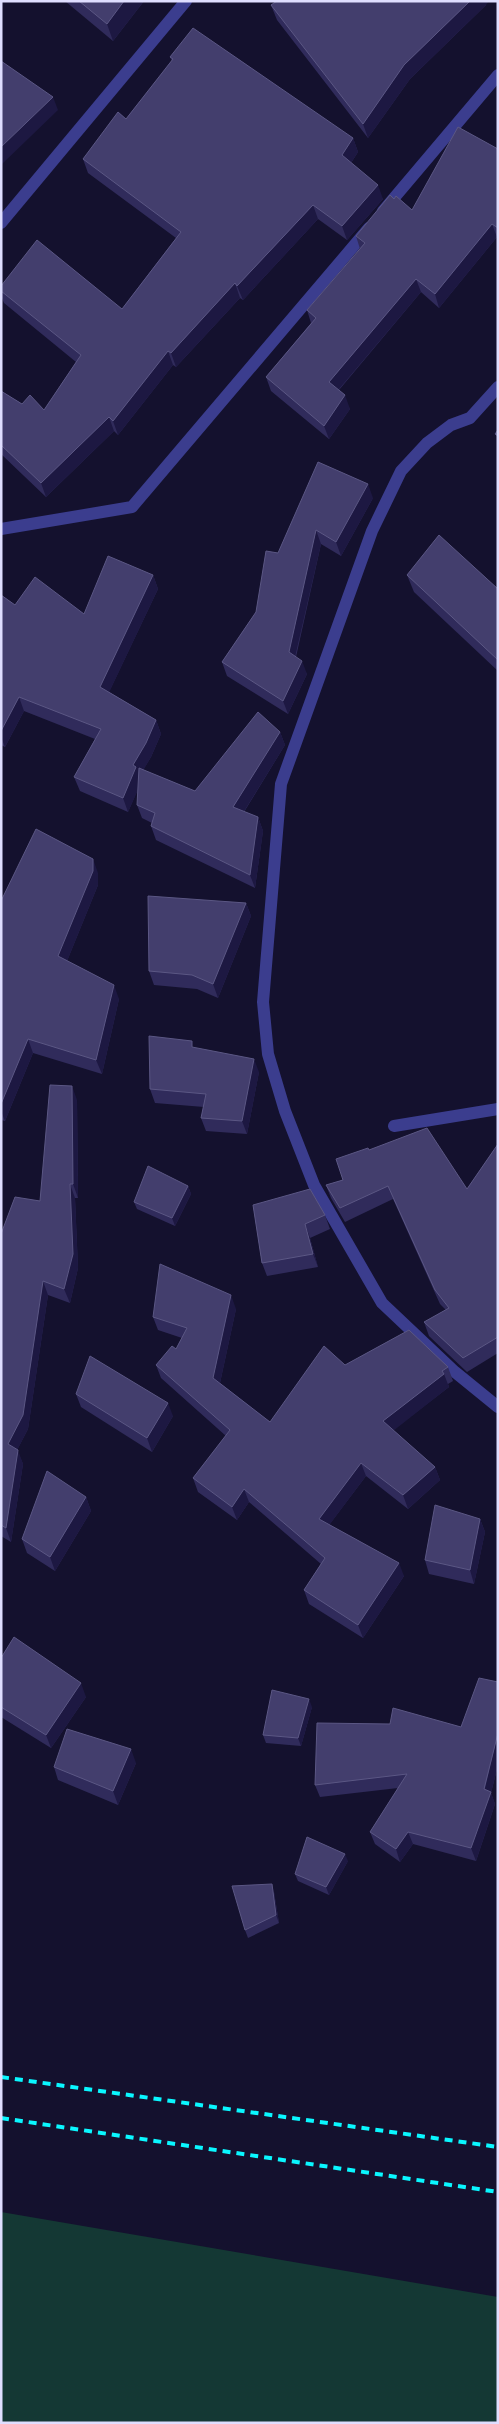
<svg xmlns="http://www.w3.org/2000/svg" width="499" height="2424" font-family="Rubik,sans-serif">
  <style>
    .green { fill: #143834 }
    .lines { fill: none; stroke-linecap: round; stroke-linejoin: round }
    .minor { stroke: #3b3d8e; stroke-width: 12 }
    .rail { stroke: #0af7ff; stroke-width: 4; stroke-dasharray: 8 6; stroke-linecap: butt }
    .wall { fill: #302b5b }
    .shaded-wall { fill: #1d1842 }
    .building { fill: #433e6d; stroke: #5b5784 }
  </style>
  <rect width="100%" height="100%" fill="#14112e"/>
  <polygon class="green" points="1,2212 498,2297 498,2423 1,2423"/>
  <g class="lines">
    <g class="minor">
      <polyline points="383,211 498,75"/>
      <polyline points="1,223 186,1"/>
      <polyline points="498,387 470,418 451,425 427,443 401,471 372,531 281,784 263,1002 268,1054 285,1111 314,1185 382,1303 455,1372 498,1407"/>
      <polyline points="1,529 132,507 369,228"/>
      <polyline points="394,1126 498,1109"/>
    </g>
    <g class="rail">
      <polyline points="1,2077 498,2147"/>
      <polyline points="1,2118 498,2192"/>
    </g>
  </g>
  <g class="wall">
    <polygon points="65,1 144,1 113,41"/>
    <polygon points="271,5 486,5 410,79 368,138 277,20"/>
    <polygon points="170,57 353,138 358,152 351,163 383,199 347,240 318,219 243,300 240,298 176,367 173,365 118,435 114,431 46,497 1,454 1,391 22,404 44,410 76,362 4,303 1,296 1,286 122,309 176,238 88,173 83,159 126,119 172,61"/>
    <polygon points="498,149 498,238 497,237 439,308 421,292 339,390 350,409 329,439 271,391 266,377 311,323 307,310 360,249 356,236 394,199 412,210"/>
    <polygon points="373,498 341,556 321,544 296,657 307,674 288,714 227,676 222,662 256,612 278,553"/>
    <polygon points="153,575 158,589 109,692 156,720 161,734 151,757 143,770 195,791 280,732 285,745 244,812 258,817 263,831 255,888 156,840 151,826 152,823 142,818 137,805 138,789 128,812 80,791 74,777 95,739 24,711 5,747 1,745 1,595 15,605 84,614"/>
    <polygon points="407,575 498,589 498,671 414,592"/>
    <polygon points="98,873 98,885 67,961 119,999 102,1074 33,1053 5,1121 1,1120 1,901"/>
    <polygon points="246,903 251,916 218,998 197,989 154,985 149,971"/>
    <polygon points="259,1072 247,1134 206,1131 201,1118 204,1107 155,1103 150,1089"/>
    <polygon points="77,1100 78,1198 75,1198 78,1268 70,1303 48,1295 28,1429 17,1450 23,1464 11,1542 1,1536 1,1234 40,1201"/>
    <polygon points="498,1144 498,1353 467,1372 429,1336 424,1322 446,1310 440,1304 393,1199 345,1222 331,1198 326,1185 343,1180 369,1150 467,1189"/>
    <polygon points="188,1186 191,1194 175,1226 137,1209 134,1202"/>
    <polygon points="253,1205 325,1215 330,1229 310,1238 318,1267 267,1276 262,1263"/>
    <polygon points="236,1309 220,1383 270,1422 345,1365 448,1367 453,1381 448,1384 449,1387 393,1430 435,1467 440,1480 408,1509 366,1476 329,1525 404,1576 363,1638 309,1604 304,1590 321,1564 249,1502 237,1520 198,1492 193,1478 226,1436 161,1378 156,1365 176,1349 182,1338 158,1330 153,1317"/>
    <polygon points="76,1394 173,1416 152,1452 81,1407"/>
    <polygon points="86,1497 91,1511 55,1571 27,1553 22,1539"/>
    <polygon points="480,1519 485,1532 474,1584 429,1574 425,1560"/>
    <polygon points="1,1658 86,1697 51,1748 1,1717"/>
    <polygon points="498,1682 498,1765 491,1793 495,1804 476,1861 413,1844 400,1862 375,1844 370,1832 398,1788 320,1797 315,1785 461,1727"/>
    <polygon points="312,1707 301,1746 266,1743 263,1735"/>
    <polygon points="136,1763 118,1805 58,1780 54,1767"/>
    <polygon points="348,1861 329,1895 298,1881 295,1874"/>
    <polygon points="274,1892 279,1923 248,1938 245,1930"/>
  </g>
  <g class="shaded-wall">
    <polygon points="124,1 144,1 113,41 107,24"/>
    <polygon points="470,1 489,1 486,5 410,79 368,138 363,124 404,65"/>
    <polygon points="53,97 58,110 1,165 1,147"/>
    <polygon points="353,138 358,152 347,169 342,155"/>
    <polygon points="378,185 383,199 347,240 342,226"/>
    <polygon points="313,205 318,219 243,300 237,286"/>
    <polygon points="492,224 497,237 439,308 435,294"/>
    <polygon points="416,279 421,292 334,395 329,382"/>
    <polygon points="235,283 240,298 176,367 171,353"/>
    <polygon points="168,351 173,365 118,435 113,421"/>
    <polygon points="345,395 350,409 329,439 324,426"/>
    <polygon points="109,417 114,431 46,497 41,483"/>
    <polygon points="368,484 373,498 341,556 336,542"/>
    <polygon points="316,530 321,544 293,666 289,652"/>
    <polygon points="153,575 158,589 105,701 100,687"/>
    <polygon points="302,661 307,674 288,714 283,701"/>
    <polygon points="19,697 24,711 5,747 1,737 1,731"/>
    <polygon points="156,720 161,734 151,757 140,776 142,781 128,812 123,798 133,765"/>
    <polygon points="280,732 285,745 238,821 233,807"/>
    <polygon points="258,817 263,831 255,888 250,875"/>
    <polygon points="93,859 98,873 98,885 63,971 58,956"/>
    <polygon points="246,903 251,916 218,998 213,984"/>
    <polygon points="114,985 119,999 102,1074 96,1060"/>
    <polygon points="28,1039 33,1053 5,1121 1,1111 1,1104"/>
    <polygon points="254,1059 259,1072 247,1134 242,1121"/>
    <polygon points="72,1086 77,1100 78,1198 73,1184"/>
    <polygon points="70,1184 75,1198 78,1268 70,1303 64,1289"/>
    <polygon points="188,1186 191,1194 175,1226 172,1218"/>
    <polygon points="305,1224 310,1238 318,1267 313,1254"/>
    <polygon points="43,1281 48,1295 28,1429 13,1458 8,1444"/>
    <polygon points="231,1295 236,1309 218,1392 213,1378"/>
    <polygon points="444,1374 449,1387 388,1435 383,1421"/>
    <polygon points="168,1403 173,1416 152,1452 147,1438"/>
    <polygon points="18,1450 23,1464 11,1542 6,1528"/>
    <polygon points="361,1463 366,1476 324,1532 319,1519"/>
    <polygon points="435,1467 440,1480 408,1509 403,1495"/>
    <polygon points="244,1489 249,1502 237,1520 232,1507"/>
    <polygon points="86,1497 91,1511 55,1571 50,1557"/>
    <polygon points="480,1519 485,1532 474,1584 470,1570"/>
    <polygon points="399,1563 404,1576 363,1638 358,1625"/>
    <polygon points="81,1683 86,1697 51,1748 46,1735"/>
    <polygon points="309,1699 312,1707 301,1746 298,1738"/>
    <polygon points="498,1733 498,1765 491,1793 495,1804 476,1861 471,1848"/>
    <polygon points="131,1749 136,1763 118,1805 113,1791"/>
    <polygon points="408,1832 413,1844 400,1862 396,1849"/>
    <polygon points="345,1854 348,1861 329,1895 326,1887"/>
    <polygon points="272,1884 274,1892 279,1923 276,1915"/>
  </g>
  <g class="building">
    <polygon points="79,1 124,1 107,24"/>
    <polygon points="277,1 470,1 404,65 363,124 271,5"/>
    <polygon points="193,28 353,138 342,155 378,185 342,226 313,205 237,286 235,283 171,353 168,351 113,421 109,417 41,483 1,445 1,391 22,404 30,395 44,410 81,355 1,291 1,286 37,240 122,309 181,232 83,159 118,112 126,119 173,59 170,57"/>
    <polygon points="1,61 53,97 1,147"/>
    <polygon points="458,127 498,149 498,228 492,224 435,294 416,279 329,382 345,395 324,426 266,377 316,318 307,310 365,243 356,236 390,195 394,199 396,196 412,210"/>
    <polygon points="498,430 498,436 495,434"/>
    <polygon points="318,462 368,484 336,542 316,530 289,652 302,661 283,701 222,662 256,612 266,551 278,553"/>
    <polygon points="439,535 498,589 498,660 407,575"/>
    <polygon points="108,556 153,575 100,687 156,720 146,743 133,765 136,767 123,798 74,777 101,729 19,697 1,731 1,595 15,605 35,577 84,614"/>
    <polygon points="258,712 280,732 233,807 258,817 250,875 151,826 155,813 137,805 139,768 195,791"/>
    <polygon points="36,829 93,859 93,871 58,956 114,985 96,1060 28,1039 1,1104 1,901"/>
    <polygon points="148,896 246,903 213,984 192,975 149,971"/>
    <polygon points="149,1036 192,1041 192,1047 254,1059 242,1121 201,1118 206,1094 150,1089"/>
    <polygon points="50,1085 72,1086 73,1184 70,1184 73,1254 64,1289 43,1281 23,1415 8,1444 18,1450 6,1528 1,1525 1,1234 15,1197 40,1201"/>
    <polygon points="427,1128 467,1189 498,1144 498,1337 463,1358 424,1322 449,1308 435,1290 388,1186 340,1208 326,1185 343,1180 336,1159 368,1148 369,1150"/>
    <polygon points="148,1166 188,1186 172,1218 134,1202"/>
    <polygon points="310,1189 325,1215 305,1224 313,1254 262,1263 253,1205"/>
    <polygon points="160,1264 231,1295 213,1378 270,1422 324,1346 345,1365 409,1330 448,1367 442,1371 444,1374 383,1421 435,1467 403,1495 361,1463 319,1519 399,1563 358,1625 304,1590 325,1558 244,1489 232,1507 193,1478 230,1430 156,1365 172,1346 176,1349 187,1328 153,1317"/>
    <polygon points="90,1356 168,1403 147,1438 76,1394"/>
    <polygon points="47,1471 86,1497 50,1557 22,1539"/>
    <polygon points="435,1505 480,1519 470,1570 425,1560"/>
    <polygon points="14,1637 81,1683 46,1735 1,1707 1,1658"/>
    <polygon points="479,1678 498,1682 498,1733 484,1789 491,1792 471,1848 408,1832 396,1849 370,1832 407,1774 315,1785 317,1723 390,1724 393,1708 461,1727"/>
    <polygon points="272,1690 309,1699 298,1738 263,1735"/>
    <polygon points="67,1729 131,1749 113,1791 54,1767"/>
    <polygon points="307,1837 345,1854 326,1887 295,1874"/>
    <polygon points="272,1884 276,1915 245,1930 232,1886"/>
  </g>
  <rect width="499" height="2424" fill="none" stroke="#dfdeff" stroke-width="5"/>
</svg>
